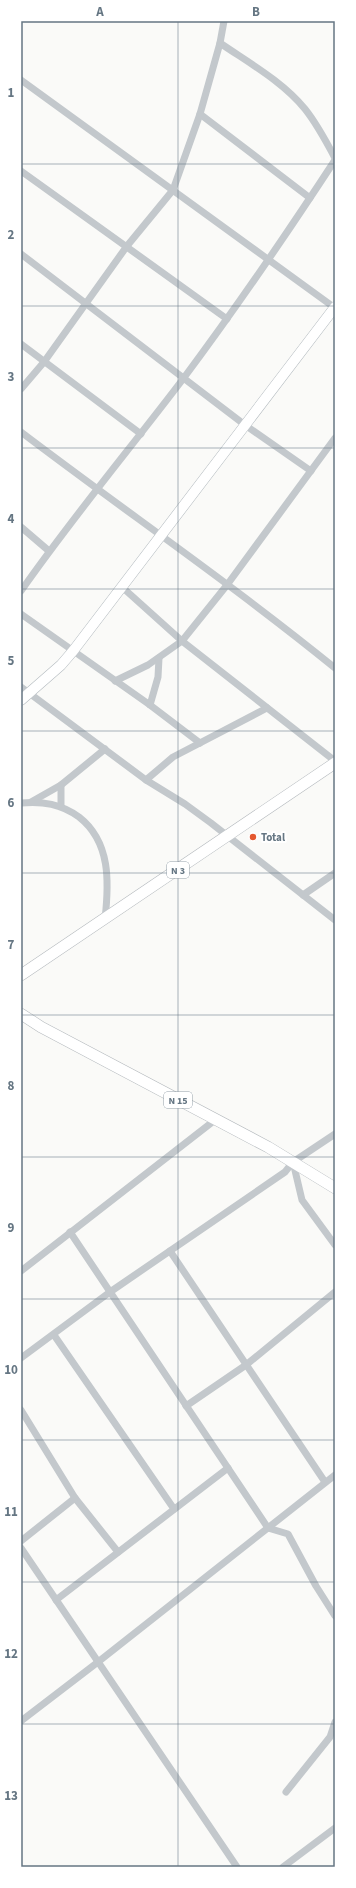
<svg xmlns="http://www.w3.org/2000/svg" width="356" height="1888" font-family="'Source Sans 3',sans-serif">
  <style>
    .lines { fill: none; stroke-linecap: round; stroke-linejoin: round }
    .secondary-casing { stroke: #b3babf; stroke-width: 11 }
    .primary-casing { stroke: #b5babe; stroke-width: 12 }
    .street { stroke: #c3c8cc; stroke-width: 7 }
    .secondary { stroke: #fff; stroke-width: 10 }
    .primary { stroke: #fff; stroke-width: 11 }
    .grid { fill: none; stroke: #657683; stroke-width: 1; stroke-opacity: 0.55 }
    .poi-dot { fill: #e4572e; stroke: #fff; stroke-width: 1.5 }
    .labels { text-anchor: middle; stroke-width: 4; stroke-linejoin: round; paint-order: stroke }
    .shield { fill: #fff; stroke: #939fa8; stroke-width: 1 }
    .shield-label { font-size: 10px; font-weight: bold; fill: #657683 }
    .poi-label { font-size: 11px; font-weight: bold; fill: #657683; stroke: #fff; text-anchor: start }
    .neatline { fill: none; stroke: #657683; stroke-width: 1.5 }
    .grid-label { font-size: 13px; text-anchor: middle; font-weight: bold; fill: #657683 }
  </style>
  <rect width="100%" height="100%" fill="#fafaf8"/>
  <g class="lines">
    <defs>
      <polyline id="secondary" points="21,700 61,665 73,651 335,307"/>
      <g id="primary">
        <polyline points="21,975 335,763"/>
        <polyline points="21,1014 41,1027 268,1147 335,1188"/>
      </g>
    </defs>
    <use href="#secondary" class="secondary-casing"/>
    <use href="#primary" class="primary-casing"/>
    <g class="street">
      <path d="M 220,43 C 249,63 282,81 305,109 C 317,124 326,141 335,158"/>
      <polyline points="21,80 335,308"/>
      <polyline points="200,114 310,198"/>
      <polyline points="21,171 227,319"/>
      <polyline points="21,254 245,425 311,471"/>
      <polyline points="21,344 141,434"/>
      <polyline points="21,389 44,362 127,246 173,190 200,114 220,43 224,21"/>
      <path d="M 21,432 C 125,511 233,585 335,668"/>
      <polyline points="21,527 49,551"/>
      <polyline points="122,587 182,641 335,761"/>
      <path d="M 21,591 C 72,518 129,450 183,379 C 236,308 286,235 335,160"/>
      <polyline points="21,614 150,705 200,743"/>
      <polyline points="115,681 148,665 182,641 227,585 335,438"/>
      <polyline points="21,687 146,780 185,804 211,823 335,920"/>
      <polyline points="150,705 158,677 159,658"/>
      <polyline points="146,780 173,757 267,708"/>
      <polyline points="61,785 61,806"/>
      <polyline points="31,802 61,785 105,749"/>
      <path d="M 21,803 C 43,801 61,804 79,817 C 111,842 109,883 105,919"/>
      <polyline points="303,895 335,873"/>
      <polyline points="293,1162 302,1200 335,1245"/>
      <polyline points="70,1232 268,1528 288,1534 316,1586 335,1616"/>
      <polyline points="170,1251 325,1482"/>
      <polyline points="21,1271 215,1120"/>
      <polyline points="54,1335 174,1509"/>
      <polyline points="21,1358 110,1292 285,1172 293,1162 335,1134"/>
      <polyline points="186,1406 246,1365 335,1292"/>
      <polyline points="21,1410 75,1498 118,1552"/>
      <polyline points="21,1541 75,1498"/>
      <polyline points="21,1548 237,1867"/>
      <polyline points="56,1600 228,1468"/>
      <polyline points="21,1721 98,1662 335,1475"/>
      <polyline points="286,1792 330,1737 335,1722"/>
      <polyline points="283,1867 335,1828"/>
    </g>
    <use href="#secondary" class="secondary"/>
    <use href="#primary" class="primary"/>
  </g>
  <path class="grid" d="M 178,21 L 178,1867M 21,164 L 335,164M 21,306 L 335,306M 21,448 L 335,448M 21,589 L 335,589M 21,731 L 335,731M 21,873 L 335,873M 21,1015 L 335,1015M 21,1157 L 335,1157M 21,1299 L 335,1299M 21,1440 L 335,1440M 21,1582 L 335,1582M 21,1724 L 335,1724"/>
  <circle class="poi-dot" cx="253" cy="837" r="4"/>
  <g class="labels">
    <g class="shield">
      <rect x="167" y="862" width="22" height="16" rx="3"/>
      <rect x="164" y="1092" width="28" height="16" rx="3"/>
    </g>
    <g class="shield-label">
      <text x="178" y="874">N 3</text>
      <text x="178" y="1104">N 15</text>
    </g>
    <g class="poi-label">
      <text x="261" y="841">Total</text>
    </g>
  </g>
  <rect width="356" height="1888" fill="none" stroke="#ffffff" stroke-width="44"/>
  <rect x="22" y="22" width="312" height="1844" class="neatline"/>
  <g class="grid-label">
    <text x="100" y="16">A</text>
    <text x="256" y="16">B</text>
    <text x="11" y="97">1</text>
    <text x="11" y="239">2</text>
    <text x="11" y="381">3</text>
    <text x="11" y="523">4</text>
    <text x="11" y="665">5</text>
    <text x="11" y="807">6</text>
    <text x="11" y="949">7</text>
    <text x="11" y="1090">8</text>
    <text x="11" y="1232">9</text>
    <text x="11" y="1374">10</text>
    <text x="11" y="1516">11</text>
    <text x="11" y="1658">12</text>
    <text x="11" y="1800">13</text>
  </g>
</svg>
